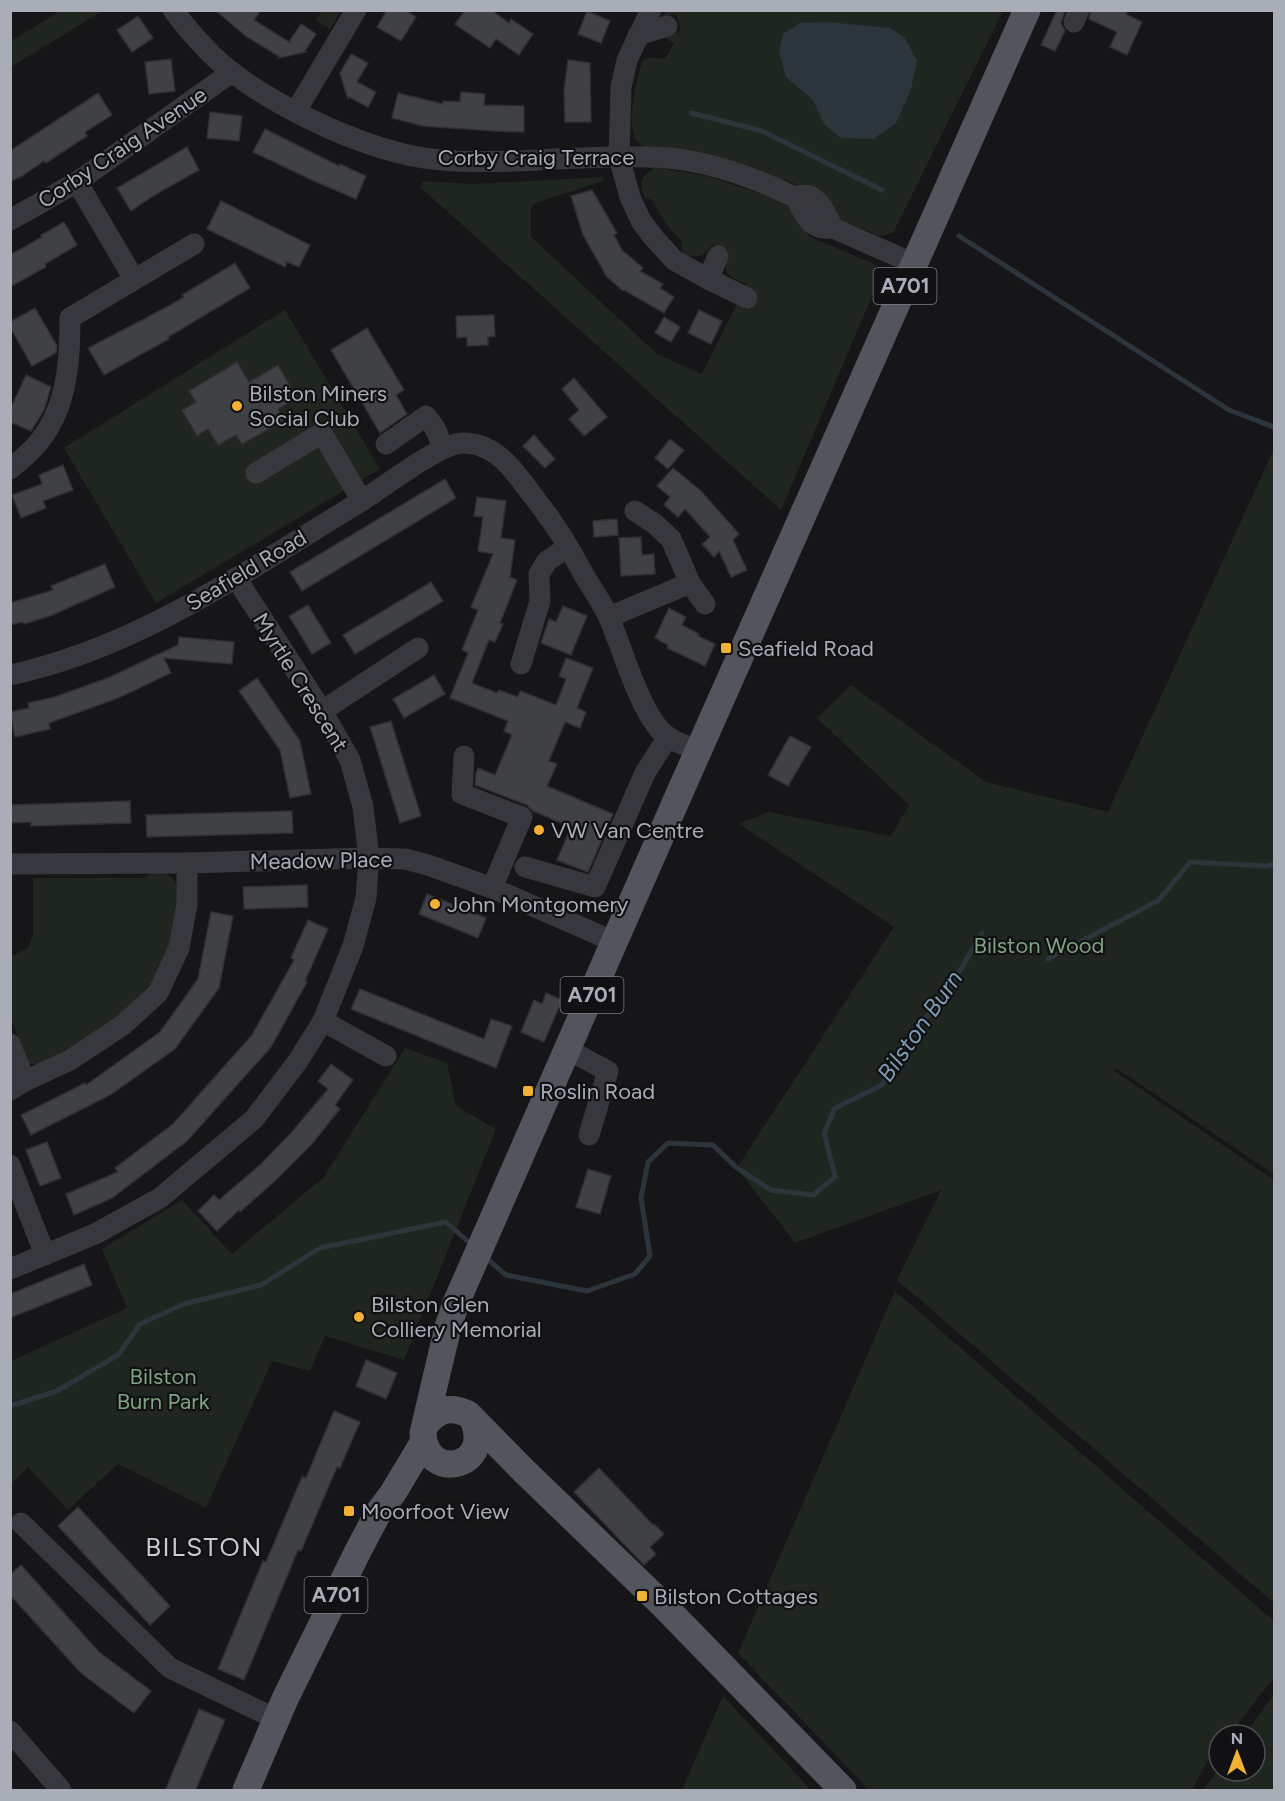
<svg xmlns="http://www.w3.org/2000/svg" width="1285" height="1801" font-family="Figtree,sans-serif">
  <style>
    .green { fill: #1e261f }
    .water { fill: #2c353c }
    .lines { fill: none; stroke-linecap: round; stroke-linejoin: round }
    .stream { stroke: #2c353c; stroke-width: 5 }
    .building { fill: #404145; stroke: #303034; stroke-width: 1.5 }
    .minor { stroke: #37383d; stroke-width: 21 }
    .major { stroke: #53555c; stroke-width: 27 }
    .poi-dot { fill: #f2b134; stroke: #111113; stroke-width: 2 }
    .labels { text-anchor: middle; stroke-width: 4.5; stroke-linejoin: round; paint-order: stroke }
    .shield { fill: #111113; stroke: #7b7e86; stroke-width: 1.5 }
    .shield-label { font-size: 21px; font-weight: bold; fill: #a8adb8 }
    .street-label { font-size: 22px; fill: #a8adb8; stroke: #111113 }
    .poi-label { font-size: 22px; fill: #a8adb8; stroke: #111113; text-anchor: start }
    .park-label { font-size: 22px; fill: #7fa381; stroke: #111113 }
    .water-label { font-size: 24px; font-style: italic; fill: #7f9bb3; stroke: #111113 }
    .quarter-label { font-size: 26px; letter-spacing: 1.5px; fill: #c9ccd4; stroke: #111113 }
  </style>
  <rect width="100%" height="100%" fill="#161618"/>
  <g class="green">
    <polygon points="322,10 341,11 330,29 316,20"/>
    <polygon points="60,11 102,11 11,67 11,41"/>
    <path d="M 666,11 L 1003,11 L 893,233 L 880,236 L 838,219 L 820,191 L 812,186 L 801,186 L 727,160 L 643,146 C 640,144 637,142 636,140 C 626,125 637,76 643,60 L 653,57 L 665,59 L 674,44 L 664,36 L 681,31 L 676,14 L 661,17 Z"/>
    <path d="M 655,167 L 710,177 L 786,202 L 800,219 L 810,237 L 872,263 L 882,273 L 781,510 L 421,188 L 422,181 L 474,184 L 603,177 L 603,181 L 536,203 L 531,209 L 531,237 L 657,354 L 702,374 L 747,284 C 726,278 722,271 728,250 L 712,245 C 705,257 699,257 686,256 L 682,250 L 681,241 L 667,225 L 652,200 L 644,197 C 639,180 641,177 655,167 Z"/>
    <polygon points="285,310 380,469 156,603 64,448"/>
    <polygon points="1274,449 1274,1174 1116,1068 1113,1070 1274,1180 1274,1603 897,1280 941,1190 795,1243 737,1168 894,927 739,824 768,812 891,836 909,805 817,718 851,685 986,782 1108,812"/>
    <polygon points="153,872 166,873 175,881 179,900 170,944 150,986 117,1021 38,1065 29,1064 11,1019 10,957 28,948 33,934 33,878 144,878"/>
    <polygon points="405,1048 447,1063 456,1106 496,1129 404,1360 325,1336 310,1371 272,1361 206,1508 118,1464 68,1510 28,1467 11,1484 11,1361 127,1308 102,1249 182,1200 232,1254 324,1177"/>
    <polygon points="895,1291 1274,1621 1274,1678 1229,1735 1219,1735 1219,1747 1207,1762 1192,1790 869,1790 738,1653"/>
    <polygon points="1274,1694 1274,1790 1203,1790 1219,1769 1219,1771 1255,1771 1255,1735 1244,1735"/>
    <polygon points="723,1696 811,1790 682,1790"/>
  </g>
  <polygon class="water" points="827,22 890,28 904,37 917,60 911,89 896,123 873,139 841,138 824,124 813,100 786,77 779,52 783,34 800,23"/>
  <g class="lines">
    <g class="stream">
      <polyline points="691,113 762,131 882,190"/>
      <polyline points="959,236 1229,410 1274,427"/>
      <polyline points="1048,959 1159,900 1190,862 1267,866 1274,864"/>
      <polyline points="484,1256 506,1275 587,1291 635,1274 650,1256 641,1198 648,1162 668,1143 713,1145 737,1168 771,1190 813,1195 835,1177 824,1133 835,1108 882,1085 901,1046 945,996 982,933"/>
      <polyline points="10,1406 57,1391 118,1355 140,1324 184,1304 261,1285 320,1248 446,1222 473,1246"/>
    </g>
  </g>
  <g class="building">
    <polygon points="215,10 261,10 254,20 289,42 301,24 316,34 305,51 306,52 279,58 280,57 247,37"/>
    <polygon points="387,10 405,10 416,17 401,41 377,27"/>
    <polygon points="465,10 491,10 509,23 511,19 533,34 519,55 496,39 490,48 455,24"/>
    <polygon points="1057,10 1065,10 1061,23 1065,31 1055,51 1041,45"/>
    <polygon points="1091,10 1128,10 1126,14 1142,22 1127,55 1110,47 1117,32 1089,19"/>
    <polygon points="587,11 610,21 601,43 578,34"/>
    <polygon points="138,16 153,38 132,52 117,30"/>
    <polygon points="351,54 368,63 357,82 376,92 368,107 349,97 348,99 340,73"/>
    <polygon points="171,59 175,91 149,94 145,62"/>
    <polygon points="568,60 590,63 591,122 565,122 564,91"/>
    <polygon points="461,92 485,94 484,105 524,106 524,132 494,131 423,126 392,118 398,93 443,104 443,101 460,102"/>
    <polygon points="98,93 112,115 85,132 87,136 46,163 44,161 19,178 19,177 10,182 10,151"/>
    <polygon points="210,112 242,116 239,141 207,138"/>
    <polygon points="265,129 339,166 340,164 366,176 356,199 314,181 253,152"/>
    <polygon points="187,147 199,170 153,196 131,211 117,188"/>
    <polygon points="592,190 617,233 614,235 622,250 643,268 640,271 663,284 660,288 674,297 664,313 624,290 623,291 607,277 583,235 571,196"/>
    <polygon points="221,201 310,245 299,267 287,262 285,267 207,229"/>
    <polygon points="64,222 77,245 45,264 46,267 10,287 10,255 42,237 41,235"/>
    <polygon points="235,263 250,288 168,337 169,339 104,375 88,348 167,307 184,297 182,295"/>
    <polygon points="35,308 57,346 56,351 56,353 32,366 10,327 10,322"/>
    <polygon points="699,310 722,321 711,344 688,333"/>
    <polygon points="494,315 495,336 488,337 488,345 467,346 467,337 457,338 456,316"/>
    <polygon points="664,317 680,327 671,342 655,333"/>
    <polygon points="367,328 404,390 396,395 407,414 380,433 331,350"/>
    <polygon points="237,362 249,382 278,365 297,398 278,409 285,420 242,444 236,435 218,445 208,429 197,436 182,410 196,402 189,391"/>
    <polygon points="26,375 51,387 44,410 31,431 10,422 10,410"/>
    <polygon points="574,378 607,417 584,436 569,419 579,410 562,389"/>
    <polygon points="534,435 555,459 545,468 523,446"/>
    <polygon points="670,439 684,450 668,469 655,458"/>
    <polygon points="63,465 73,490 43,501 46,508 21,518 12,495 42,484 39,475"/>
    <polygon points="673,468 701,491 739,534 733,540 747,570 731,577 719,551 714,557 702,544 710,537 685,509 678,517 664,505 670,497 657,486"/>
    <polygon points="445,479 456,498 302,591 290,572"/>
    <polygon points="477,497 506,501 501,538 515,540 510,577 517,580 500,623 503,624 495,642 489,640 472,683 497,693 499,690 518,697 520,691 556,705 566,679 559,676 566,658 593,668 577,708 586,712 580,728 565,722 549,761 557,764 547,786 613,814 588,872 557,860 571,827 533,811 527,805 475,785 476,774 478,768 495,775 512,735 504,731 508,721 450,698 468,653 462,650 478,610 471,607 493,554 478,551 483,517 474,516"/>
    <polygon points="617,519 618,535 594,537 593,521"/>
    <polygon points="641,537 642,555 654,554 655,574 621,576 619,538"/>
    <polygon points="105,564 115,587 50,616 24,624 23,622 10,625 10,603 53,590 51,586"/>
    <polygon points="431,582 443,601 355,654 343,635"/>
    <polygon points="308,605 331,643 312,654 289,616"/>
    <polygon points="563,606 587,616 571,655 541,643 549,619 556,622"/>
    <polygon points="669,608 686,617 682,625 699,634 698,636 715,644 705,666 667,648 668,645 655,638"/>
    <polygon points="179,637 234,642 232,664 164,658 171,673 118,698 49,723 50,729 15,737 10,712 29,708 28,703 55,697 110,677 178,645"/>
    <polygon points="434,675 445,694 404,718 393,699"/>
    <polygon points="257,678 300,741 311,794 290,798 280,750 239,691"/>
    <polygon points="391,721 421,816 400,823 370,727"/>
    <polygon points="790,736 811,747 788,786 768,775"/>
    <polygon points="130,801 131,823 31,826 31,822 10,823 10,805"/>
    <polygon points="292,811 293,833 147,837 146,815"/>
    <polygon points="307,885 308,907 244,909 243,887"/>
    <polygon points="427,894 486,918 478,938 419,914"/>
    <polygon points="211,912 233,916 219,988 175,1049 110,1095 31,1135 21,1115 85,1083 86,1085 160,1032 198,979"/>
    <polygon points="308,920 328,929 305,981 307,982 271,1047 187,1141 112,1198 74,1215 66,1194 118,1172 115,1168 173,1124 252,1035 294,960 291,958"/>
    <polygon points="360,989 484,1039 491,1019 512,1026 496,1068 351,1009"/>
    <polygon points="546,993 562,1000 544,1042 521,1032 534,1000 542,1004"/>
    <polygon points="331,1064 353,1080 335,1105 340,1109 311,1145 275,1181 240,1212 239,1210 217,1231 198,1211 214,1195 219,1200 261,1164 291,1133 328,1089 318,1081"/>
    <polygon points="47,1142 61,1178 40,1186 26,1150"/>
    <polygon points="588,1169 611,1176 600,1214 576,1207"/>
    <polygon points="84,1264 92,1285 10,1318 10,1294"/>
    <polygon points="366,1360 397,1373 386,1399 356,1386"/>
    <polygon points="334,1411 360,1422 340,1468 337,1467 301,1551 298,1550 244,1680 218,1669 263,1561 266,1562 302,1477 306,1478"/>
    <polygon points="599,1468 653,1525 654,1524 664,1534 650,1547 656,1554 644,1565 574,1492"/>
    <polygon points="78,1507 170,1606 150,1625 58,1526"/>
    <polygon points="21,1565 99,1652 151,1691 134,1713 81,1673 10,1595 10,1575"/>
    <polygon points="199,1709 225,1720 195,1791 165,1791"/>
  </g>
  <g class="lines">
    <g class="minor">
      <path d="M 173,10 C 185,26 198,41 212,55 C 258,99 346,141 408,155 C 444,163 480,162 517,161 C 560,159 605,156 648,157 C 691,157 736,171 775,188 C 782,191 790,196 796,196 C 802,196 804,194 810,196 C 821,201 828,218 833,228"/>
      <polyline points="651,10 627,60 621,87 619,157 630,197 641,221 654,238 674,260 708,279 747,298"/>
      <polyline points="1074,22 1079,10"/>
      <polyline points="638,35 667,26"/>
      <polyline points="296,111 356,10"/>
      <polyline points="77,182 134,279"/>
      <path d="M 795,196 C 805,215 809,231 833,228 L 915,264"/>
      <polyline points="10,220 77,182 232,72"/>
      <polyline points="708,279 718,256"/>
      <polyline points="386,444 426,416 435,428 443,448"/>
      <path d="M 10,469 C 20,461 30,453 38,443 C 67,408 70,363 70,318 L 194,244"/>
      <polyline points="256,473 322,433 362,501"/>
      <polyline points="635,511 655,524 671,539 690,583 705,604"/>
      <polyline points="609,617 690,583"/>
      <polyline points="521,664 540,601 539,574 547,561 568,547"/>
      <path d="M 10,675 C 137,648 246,571 355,505 C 379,491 438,444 462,443 C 492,442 511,466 527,488 C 537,501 548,515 557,529 C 568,545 577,563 587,580 C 595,593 604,606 610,620 C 623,651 638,704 659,729 C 670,741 685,745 699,751"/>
      <polyline points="322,711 418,648"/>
      <polyline points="464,756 462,794 522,817 492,888"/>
      <polyline points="10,864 187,863 369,858 405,859 428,865 492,888 615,942"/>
      <polyline points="525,867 595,887 645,773 668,737"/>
      <polyline points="323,1021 386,1056"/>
      <polyline points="10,1044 25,1081"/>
      <polyline points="568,1050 608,1071 589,1135"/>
      <polyline points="10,1090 25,1081 70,1060 123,1025 158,993 179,948 187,904 187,863"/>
      <polyline points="10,1165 45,1255"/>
      <polyline points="10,1269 95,1234 160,1198 254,1119 298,1061 323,1021 353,946 366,898 369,858 363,807 350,760 322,711 236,578"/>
      <polyline points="21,1523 170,1668 276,1719"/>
      <polyline points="10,1731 61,1790"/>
    </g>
    <g class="major">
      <path d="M 474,1422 C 492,1469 425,1482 423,1433 L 448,1327 L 456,1303 L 680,792 L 1027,10"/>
      <path d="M 426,1424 C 438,1409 451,1406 468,1414 L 524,1471 L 664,1606 L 843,1790"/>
      <polyline points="246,1790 285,1699 358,1551 378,1513 393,1493 423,1443"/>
    </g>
  </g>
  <g class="poi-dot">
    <circle cx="237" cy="406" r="6"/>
    <rect x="720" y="642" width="12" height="12" rx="3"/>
    <circle cx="539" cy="830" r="6"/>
    <circle cx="435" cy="904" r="6"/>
    <rect x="522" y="1085" width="12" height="12" rx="3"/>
    <circle cx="359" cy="1317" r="6"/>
    <rect x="343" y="1505" width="12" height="12" rx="3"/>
    <rect x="636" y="1590" width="12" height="12" rx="3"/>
  </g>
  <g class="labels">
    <g class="shield">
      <rect x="873.5" y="268" width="63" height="36" rx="4.5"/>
      <rect x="560.5" y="977" width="63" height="36" rx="4.5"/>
      <rect x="304.5" y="1577" width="63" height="36" rx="4.5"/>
    </g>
    <g class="shield-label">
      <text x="905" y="293">A701</text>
      <text x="592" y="1002">A701</text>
      <text x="336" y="1602">A701</text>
    </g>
    <g class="street-label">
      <text transform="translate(122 147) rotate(-34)" y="8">Corby Craig Avenue</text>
      <text x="536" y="165">Corby Craig Terrace</text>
      <text transform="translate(246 570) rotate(-31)" y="8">Seafield Road</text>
      <text transform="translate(301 682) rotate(58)" y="8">Myrtle Crescent</text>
      <text transform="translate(321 860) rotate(-1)" y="8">Meadow Place</text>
    </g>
    <g class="poi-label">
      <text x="249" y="401">Bilston Miners<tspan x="249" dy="25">Social Club</tspan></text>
      <text x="738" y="656">Seafield Road</text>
      <text x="551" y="838">VW Van Centre</text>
      <text x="447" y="912">John Montgomery</text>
      <text x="540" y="1099">Roslin Road</text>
      <text x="371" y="1312">Bilston Glen<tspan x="371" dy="25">Colliery Memorial</tspan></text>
      <text x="361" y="1519">Moorfoot View</text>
      <text x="654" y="1604">Bilston Cottages</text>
    </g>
    <g class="park-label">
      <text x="1039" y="953">Bilston Wood</text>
      <text x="163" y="1384">Bilston<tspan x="163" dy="25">Burn Park</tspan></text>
    </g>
    <g class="water-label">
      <text transform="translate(920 1026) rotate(-55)" y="8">Bilston Burn</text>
    </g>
    <g class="quarter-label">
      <text x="204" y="1556">BILSTON</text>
    </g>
  </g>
  <rect width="1285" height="1801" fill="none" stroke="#a8adb8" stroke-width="24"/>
  <g transform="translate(1237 1753)"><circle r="28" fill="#111113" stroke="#4d4f55" stroke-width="1.5"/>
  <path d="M0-4.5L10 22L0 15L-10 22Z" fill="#f2b134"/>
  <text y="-9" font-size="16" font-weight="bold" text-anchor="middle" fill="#a8adb8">N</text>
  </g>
</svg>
